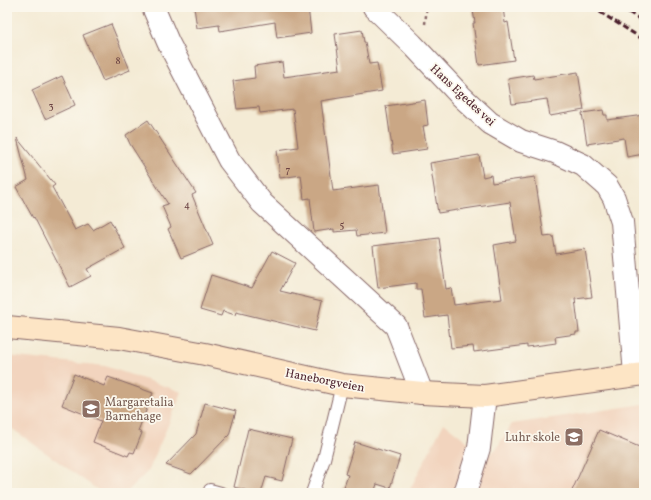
<svg xmlns="http://www.w3.org/2000/svg" width="651" height="500" font-family="Vollkorn,serif">
  <style>
    .built { fill: #f2d4be }
    .building { fill: #caa785 }
    .lines { fill: none; stroke-linecap: round; stroke-linejoin: round }
    .lane-casing { stroke: #866666; stroke-width: 14 }
    .street-casing { stroke: #866666; stroke-width: 24 }
    .secondary-casing { stroke: #866666; stroke-width: 24 }
    .path { stroke: #866666; stroke-width: 2.5; stroke-dasharray: 3 3; stroke-linecap: butt }
    .lane { stroke: #fff; stroke-width: 12 }
    .street { stroke: #fff; stroke-width: 22 }
    .secondary { stroke: #fde5c5; stroke-width: 22 }
    .rail { stroke: #4a1f2b; stroke-width: 3; stroke-dasharray: 6 3; stroke-linecap: butt }
    .labels { text-anchor: middle; stroke-width: 3.5; stroke-linejoin: round; paint-order: stroke }
    .number-label { font-size: 10px; fill: #6a4142 }
    .street-label { font-size: 12px; fill: #4a1f2b; stroke: #fbf7ec }
    .education-label { font-size: 12px; fill: #785e54; stroke: #fbf7ec; text-anchor: start }
  </style>
  <rect width="100%" height="100%" fill="#fbf7ec"/>
  <filter id="ink" filterUnits="userSpaceOnUse"><feTurbulence type="fractalNoise" baseFrequency=".025" numOctaves="2"/><feDisplacementMap in="SourceGraphic" scale="8" xChannelSelector="R" yChannelSelector="G"/><feConvolveMatrix kernelMatrix="1 2 1 2 8 2 1 2 1" color-interpolation-filters="sRGB"/></filter>
  <filter id="wash" filterUnits="userSpaceOnUse"><feTurbulence type="fractalNoise" baseFrequency=".012" numOctaves="4" result="noise"/><feDisplacementMap in="SourceGraphic" scale="16" xChannelSelector="R" yChannelSelector="G"/><feGaussianBlur stdDeviation="0.9" result="paint"/><feColorMatrix in="noise" values="0 0 0 0 0 0 0 0 0 0 0 0 0 0 0 0 0 1.4 0 .05"/><feComposite in="paint" operator="in"/></filter>
  <g filter="url(#wash)">
    <rect width="100%" height="100%" fill="#f4ebd5"/>
    <g class="built">
      <polygon points="7,356 105,366 182,392 149,470 126,493 102,493 7,425"/>
      <polygon points="644,404 644,493 408,493 444,423 487,457 496,449 512,424"/>
    </g>
    <g id="blocks">
      <g class="building">
        <polygon points="194,7 308,7 311,33 277,38 275,22 220,31 219,25 197,28"/>
        <polygon points="492,7 503,7 505,23 508,22 514,60 479,65 473,23 475,23 473,10"/>
        <polygon points="111,24 130,70 103,81 83,35"/>
        <polygon points="362,30 364,42 365,42 369,64 377,63 382,91 321,101 333,191 379,185 385,233 357,236 356,230 334,232 334,229 314,232 310,198 304,199 301,175 280,178 277,150 298,147 293,109 260,113 259,107 237,109 233,81 255,78 254,66 282,62 284,77 340,69 335,34"/>
        <polygon points="578,72 584,110 550,116 547,99 512,104 508,79 533,75 534,79"/>
        <polygon points="62,76 75,105 45,119 32,90"/>
        <polygon points="425,100 428,125 423,126 427,149 393,154 386,106"/>
        <polygon points="603,110 604,115 607,115 607,120 644,115 644,154 627,157 624,138 587,144 582,113"/>
        <polygon points="148,120 196,193 192,195 213,245 181,258 168,229 171,227 162,206 168,204 130,144 126,135"/>
        <polygon points="17,138 55,185 52,187 75,230 88,224 93,230 110,220 125,248 87,269 91,276 70,287 34,217 33,218 16,187 28,180"/>
        <polygon points="479,155 483,177 491,175 492,183 535,177 544,237 553,236 556,254 585,249 592,297 575,299 579,332 576,332 576,334 555,337 556,343 527,347 527,345 474,352 473,346 451,348 447,315 425,318 421,289 416,289 416,283 378,288 373,246 439,238 446,289 451,288 454,305 502,299 494,245 516,241 510,202 438,213 430,163"/>
        <polygon points="272,251 295,263 280,291 322,301 315,331 236,312 235,315 223,311 221,316 200,310 211,275 252,288"/>
        <polygon points="74,374 104,386 108,377 153,393 138,431 142,433 134,453 130,452 128,456 93,442 101,421 62,405"/>
        <polygon points="205,403 236,411 229,435 191,474 166,465 196,434"/>
        <polygon points="248,429 292,439 282,481 266,477 261,493 255,493 234,487"/>
        <polygon points="599,430 644,449 644,493 571,493"/>
        <polygon points="355,442 400,456 390,488 377,484 374,493 342,493 348,475 345,474"/>
      </g>
    </g>
  </g>
  <g filter="url(#ink)">
    <use href="#blocks" fill-opacity="0" stroke="#866666" stroke-width="1"/>
    <g class="lines">
      <defs>
        <g id="lane">
          <polyline points="210,490 221,493"/>
          <polyline points="312,493 324,459 342,385"/>
        </g>
        <g id="street">
          <polyline points="153,7 168,42 229,160 262,203 396,326 422,393"/>
          <polyline points="374,7 412,44 461,96 490,123 521,141 555,152 583,165 607,186 614,198 622,222 635,374"/>
          <polyline points="465,493 479,448 485,396"/>
        </g>
        <polyline id="secondary" points="7,327 119,338 205,354 342,385 422,393 485,396 644,374"/>
      </defs>
      <use href="#lane" class="lane-casing"/>
      <use href="#street" class="street-casing"/>
      <use href="#secondary" class="secondary-casing"/>
      <polyline class="path" points="425,24 427,7"/>
      <use href="#lane" class="lane"/>
      <use href="#street" class="street"/>
      <use href="#secondary" class="secondary"/>
      <g class="rail">
        <polyline points="592,7 644,40"/>
        <polyline points="621,7 644,22"/>
      </g>
    </g>
  </g>
  <defs>
    <symbol id="school-square" viewBox="-11 -11 22 22"><rect x="-9" y="-9" width="18" height="18" rx="4" fill="#8d6e63" stroke="#fbf7ec"/><path d="M0-5L7-2L0 1L-7-2ZM-4 1L0 2.5L4 1V4Q0 6-4 4Z" fill="#fff"/></symbol>
  </defs>
  <g fill-rule="evenodd">
    <use href="#school-square" x="80" y="398" width="22" height="22"/>
    <use href="#school-square" x="563" y="426" width="22" height="22"/>
  </g>
  <g class="labels">
    <g class="number-label">
      <text x="118" y="64">8</text>
      <text x="51" y="109">3</text>
      <text x="288" y="173">7</text>
      <text x="187" y="208">4</text>
      <text x="342" y="228">5</text>
    </g>
    <g class="street-label">
      <text transform="translate(463 95) rotate(43)" y="4">Hans Egedes vei</text>
      <text transform="translate(325 380) rotate(11)" y="4">Haneborgveien</text>
    </g>
    <g class="education-label">
      <text x="105" y="406">Margaretalia<tspan x="105" dy="14">Barnehage</tspan></text>
      <text x="560" y="441" text-anchor="end">Luhr skole</text>
    </g>
  </g>
  <rect width="651" height="500" fill="none" stroke="#fbf7ec" stroke-width="24"/>
</svg>
